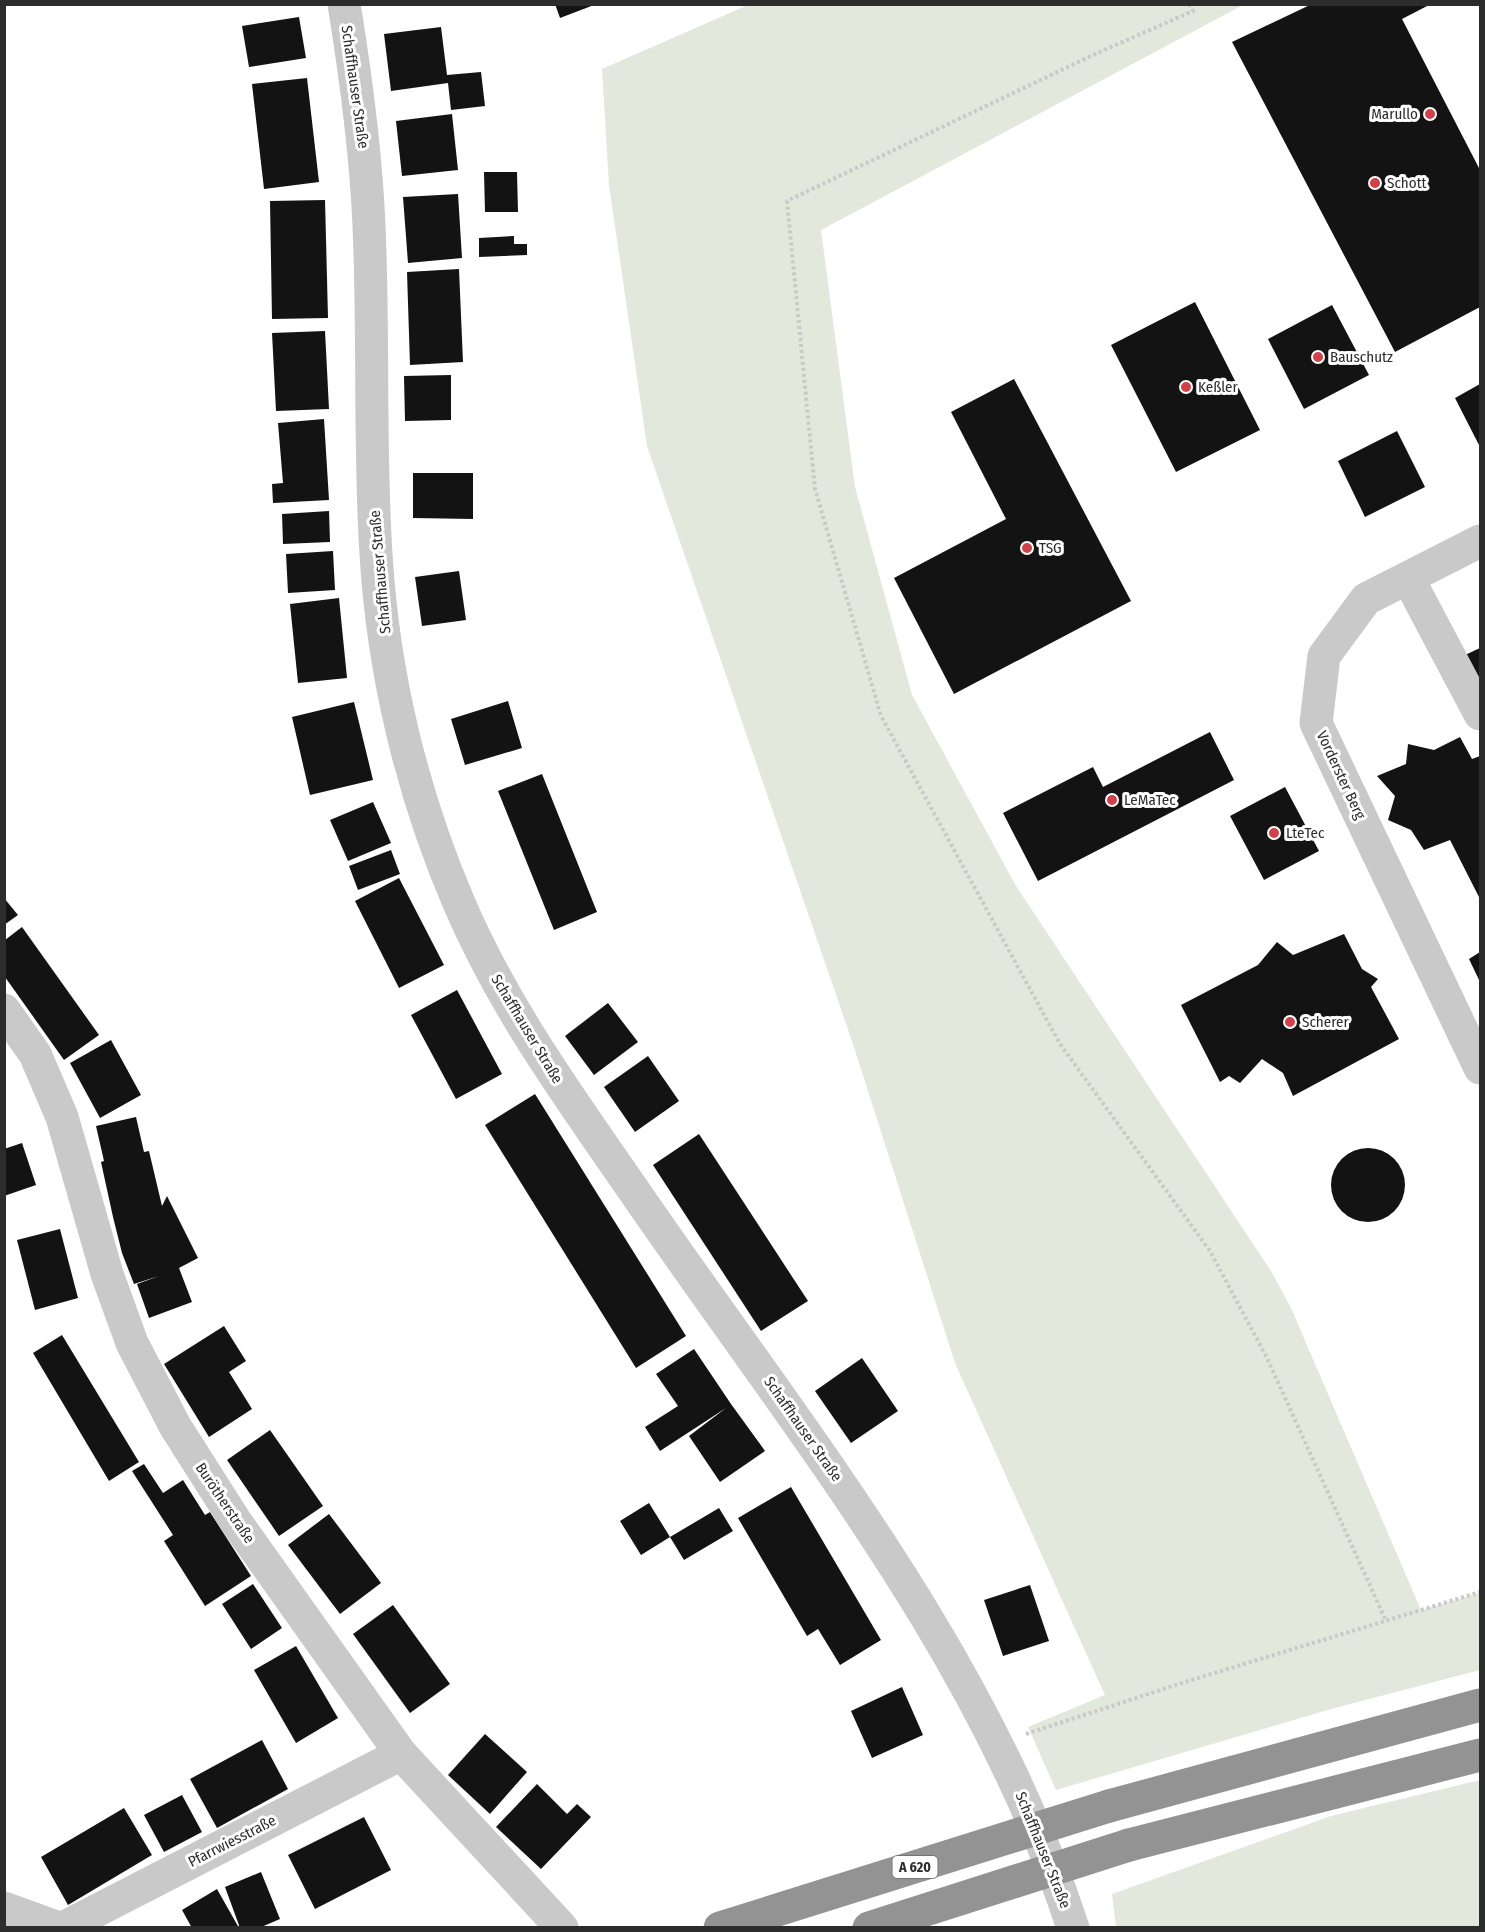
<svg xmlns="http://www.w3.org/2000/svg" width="1485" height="1932" font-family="'Fira Sans Condensed',sans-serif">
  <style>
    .green { fill: #e2e8db }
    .building { fill: #131313 }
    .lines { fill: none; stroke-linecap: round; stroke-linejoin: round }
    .path { stroke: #c9c9c9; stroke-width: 4; stroke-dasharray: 3 3; stroke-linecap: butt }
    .minor { stroke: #c9c9c9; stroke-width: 33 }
    .highway { stroke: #939393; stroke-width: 33 }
    .highway-bridge { stroke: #939393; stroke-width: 33 }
    .poi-dot { fill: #cf424a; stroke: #fff; stroke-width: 2 }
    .labels { text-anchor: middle; stroke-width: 6; stroke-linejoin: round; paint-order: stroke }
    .shield { fill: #fff; stroke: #6b6b6b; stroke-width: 1.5 }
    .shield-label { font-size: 14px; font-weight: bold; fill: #2c2c2c }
    .street-label { font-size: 15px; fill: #2c2c2c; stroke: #fff }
    .poi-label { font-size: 15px; fill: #2c2c2c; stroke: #fff; text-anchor: start }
  </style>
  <rect width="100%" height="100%" fill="#fff"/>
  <g class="green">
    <polygon points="748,5 1243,5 821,230 855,487 912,695 1016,886 1271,1271 1290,1306 1421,1610 1480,1593 1480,1670 1331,1709 1056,1790 1028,1727 1105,1695 955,1363 852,1041 647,446 609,185 602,69"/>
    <polygon points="1480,1780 1480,1927 1116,1927 1112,1894 1331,1816"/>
  </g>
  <g class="building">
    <polygon points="555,4 594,4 594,5 560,18"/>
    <polygon points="1312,4 1431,4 1402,19 1480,170 1480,307 1395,352 1232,42"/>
    <polygon points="299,17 306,58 249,67 242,26"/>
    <polygon points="441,27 447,75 481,72 485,106 451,110 448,83 391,91 384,34"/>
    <polygon points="307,78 319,182 264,189 252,84"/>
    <polygon points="452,114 458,170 402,176 396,121"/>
    <polygon points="484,172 517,172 518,212 485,212"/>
    <polygon points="458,194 462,258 408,263 403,197"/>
    <polygon points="325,200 328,318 272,319 270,201"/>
    <polygon points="514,236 514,244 527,244 527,255 479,257 479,238"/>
    <polygon points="459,269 463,362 410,365 407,272"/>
    <polygon points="1195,302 1260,430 1176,472 1111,345"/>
    <polygon points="1332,305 1369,375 1304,409 1268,339"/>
    <polygon points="325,331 329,409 276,411 272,333"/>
    <polygon points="451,375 451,420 405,421 404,376"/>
    <polygon points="1014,379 1131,601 954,694 894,578 1006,519 951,412"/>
    <polygon points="1480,384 1480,447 1455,398"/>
    <polygon points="324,419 329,500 273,503 272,484 283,483 278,423"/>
    <polygon points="1397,431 1425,487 1365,517 1338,461"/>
    <polygon points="413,473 473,473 473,519 413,518"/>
    <polygon points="329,511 330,542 283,544 282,514"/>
    <polygon points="333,551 335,590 288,593 286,554"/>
    <polygon points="459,571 466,620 422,626 415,577"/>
    <polygon points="339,598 347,678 298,683 290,604"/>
    <polygon points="1480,648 1480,687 1465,655"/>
    <polygon points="508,701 522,748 465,765 451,719"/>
    <polygon points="354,702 373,780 310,795 292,717"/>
    <polygon points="1210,732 1234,780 1038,881 1003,813 1093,767 1103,787"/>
    <polygon points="1460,737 1472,759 1480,756 1480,899 1450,840 1424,850 1411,830 1388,820 1395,796 1377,776 1406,764 1408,744 1434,750"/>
    <polygon points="542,774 597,912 554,930 498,791"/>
    <polygon points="1285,787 1319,851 1264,880 1230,816"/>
    <polygon points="373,802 391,843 348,861 330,820"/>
    <polygon points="391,850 400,874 358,890 349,866"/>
    <polygon points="399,878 444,965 399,988 355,901"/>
    <polygon points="4,898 18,915 4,925"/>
    <polygon points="22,927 99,1035 64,1060 5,977 5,940"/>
    <polygon points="1344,934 1362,969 1378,979 1371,987 1399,1039 1293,1096 1283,1073 1262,1059 1240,1083 1229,1076 1220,1082 1181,1005 1258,965 1277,942 1293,955"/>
    <polygon points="1480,952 1480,982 1469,959"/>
    <polygon points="457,990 502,1074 456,1099 411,1015"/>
    <polygon points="608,1003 638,1042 594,1075 565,1036"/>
    <polygon points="111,1040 141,1095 100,1118 70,1063"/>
    <polygon points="648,1056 679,1101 635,1132 604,1087"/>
    <polygon points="535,1094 686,1336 636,1368 485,1125"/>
    <polygon points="136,1117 144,1152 149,1151 162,1206 167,1196 198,1258 179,1268 192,1302 149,1318 137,1284 159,1276 134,1284 122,1253 113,1217 101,1162 104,1161 96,1126"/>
    <polygon points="699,1134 808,1301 761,1331 653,1165"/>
    <polygon points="22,1143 36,1185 4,1196 4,1149"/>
    <circle cx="1368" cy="1185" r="37"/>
    <polygon points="60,1229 78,1298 35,1310 17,1240"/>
    <polygon points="224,1326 246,1361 229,1372 252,1409 209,1437 164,1364"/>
    <polygon points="62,1335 139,1462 109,1481 33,1353"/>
    <polygon points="694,1349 731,1404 765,1451 720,1482 689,1436 726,1408 660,1451 645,1427 678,1406 656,1374"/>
    <polygon points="862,1358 898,1411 851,1443 815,1391"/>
    <polygon points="270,1430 323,1506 279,1536 227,1460"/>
    <polygon points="144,1464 163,1493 183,1480 205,1515 210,1512 251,1576 205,1606 164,1541 173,1535 132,1471"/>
    <polygon points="791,1487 881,1640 840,1665 818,1629 807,1636 738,1518"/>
    <polygon points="649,1503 670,1537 641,1555 620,1521"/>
    <polygon points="719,1508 733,1531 684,1560 670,1537"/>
    <polygon points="329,1514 381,1583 340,1614 288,1545"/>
    <polygon points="253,1584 282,1628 251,1649 222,1604"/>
    <polygon points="1030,1585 1049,1641 1003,1656 984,1600"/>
    <polygon points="393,1605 450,1684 410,1713 353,1634"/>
    <polygon points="296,1646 338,1718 296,1743 254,1670"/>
    <polygon points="902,1687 923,1735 872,1758 851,1711"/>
    <polygon points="485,1734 527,1772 490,1814 448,1775"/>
    <polygon points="262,1740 288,1789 217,1828 190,1779"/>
    <polygon points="537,1784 567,1814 577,1804 591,1817 541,1869 496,1827"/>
    <polygon points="182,1795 202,1832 164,1852 144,1815"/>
    <polygon points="124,1808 152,1855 68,1905 41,1857"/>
    <polygon points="364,1817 391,1870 315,1909 288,1855"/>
    <polygon points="261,1872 280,1919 259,1928 240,1928 225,1887"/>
    <polygon points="217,1889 239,1928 192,1928 182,1910"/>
  </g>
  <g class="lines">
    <g class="path">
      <polyline points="1189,4 1193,11 1093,55 787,201 815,489 881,716 1060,1044 1210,1251 1267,1358 1386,1621"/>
      <polyline points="1026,1734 1185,1682 1480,1592"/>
    </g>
    <g class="minor">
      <path d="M 344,4 C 356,78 366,151 369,226 C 374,335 369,445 376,554 C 383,673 412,794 459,903 C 505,1011 575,1105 641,1201 C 801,1433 985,1656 1073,1928"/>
      <polyline points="1480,541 1366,599 1324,656 1316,723 1480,1068"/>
      <polyline points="1408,578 1480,714"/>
      <polyline points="4,1010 35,1054 62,1117 107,1274 132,1343 175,1426 236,1522 401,1754 562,1928"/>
      <polyline points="4,1908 59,1928"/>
      <polyline points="63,1928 401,1754"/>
    </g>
    <g class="highway">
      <polyline points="1109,1806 1480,1705"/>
      <polyline points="1129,1845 1480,1755"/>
    </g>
    <g class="highway-bridge">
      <polyline points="720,1928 1109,1806"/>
      <polyline points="869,1928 1129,1845"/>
    </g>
  </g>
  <g class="poi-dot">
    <circle cx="1430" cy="114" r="6"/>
    <circle cx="1375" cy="183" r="6"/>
    <circle cx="1318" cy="357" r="6"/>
    <circle cx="1186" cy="387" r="6"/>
    <circle cx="1027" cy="548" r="6"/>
    <circle cx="1112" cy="800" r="6"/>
    <circle cx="1274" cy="833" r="6"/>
    <circle cx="1290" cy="1022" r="6"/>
  </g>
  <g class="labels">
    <rect class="shield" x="892.5" y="1856" width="45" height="22" rx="4.5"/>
    <g class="shield-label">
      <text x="915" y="1872">A 620</text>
    </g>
    <g class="street-label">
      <text transform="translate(355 87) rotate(82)" y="5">Schaffhauser Straße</text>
      <text transform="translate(380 572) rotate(-95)" y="5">Schaffhauser Straße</text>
      <text transform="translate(1341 775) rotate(65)" y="5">Vorderster Berg</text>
      <text transform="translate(527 1029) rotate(59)" y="5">Schaffhauser Straße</text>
      <text transform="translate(803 1429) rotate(55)" y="5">Schaffhauser Straße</text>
      <text transform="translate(225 1503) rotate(56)" y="5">Burötherstraße</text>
      <text transform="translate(232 1841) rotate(-27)" y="5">Pfarrwiesstraße</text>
      <text transform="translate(1043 1850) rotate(68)" y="5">Schaffhauser Straße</text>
    </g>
    <g class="poi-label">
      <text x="1418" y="119" text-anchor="end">Marullo</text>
      <text x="1387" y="188">Schott</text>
      <text x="1330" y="362">Bauschutz</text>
      <text x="1198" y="392">Keßler</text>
      <text x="1039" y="553">TSG</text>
      <text x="1124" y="805">LeMaTec</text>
      <text x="1286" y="838">LteTec</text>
      <text x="1302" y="1027">Scherer</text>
    </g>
  </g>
  <rect width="1485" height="1932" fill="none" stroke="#2c2c2c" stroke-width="12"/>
</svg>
